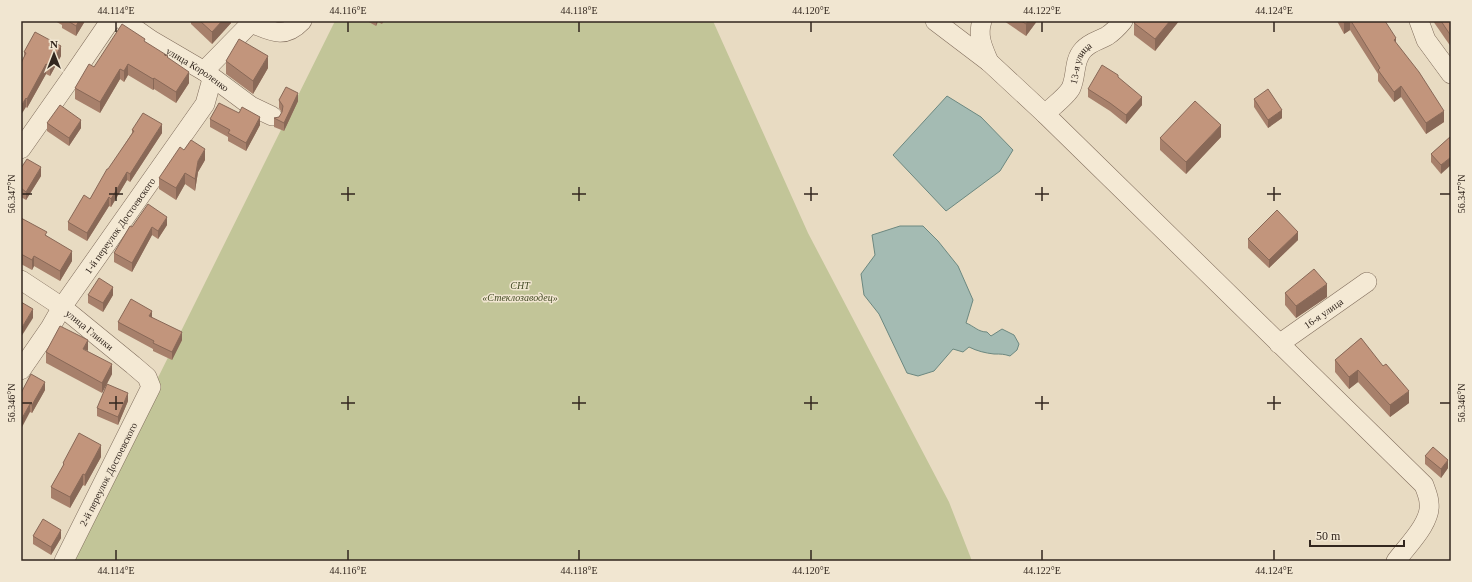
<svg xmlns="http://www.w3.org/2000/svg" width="1472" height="582" font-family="'Times New Roman',serif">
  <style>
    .green { fill: #c2c598 }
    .water { fill: #a4bbb3; stroke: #6c8880 }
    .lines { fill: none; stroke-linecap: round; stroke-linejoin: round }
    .minor-casing { stroke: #806d5c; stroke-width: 20 }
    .minor { stroke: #f4e9d4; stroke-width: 19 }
    .wall { fill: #a7806b }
    .shaded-wall { fill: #886857 }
    .building { fill: #c2957c; stroke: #886857 }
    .ticks { fill: none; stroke: #32261e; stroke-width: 1.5 }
    .labels { text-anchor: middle; stroke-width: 3; stroke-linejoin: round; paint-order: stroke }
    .street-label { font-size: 10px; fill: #32261e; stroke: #f1e6d1 }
    .park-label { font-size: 10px; font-style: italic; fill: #454c27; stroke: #f1e6d1 }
    .neatline { fill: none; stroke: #32261e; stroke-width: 1.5 }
    .ticks-label { font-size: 10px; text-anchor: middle; fill: #32261e }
  </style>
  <rect width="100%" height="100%" fill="#e8dbc2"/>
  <polygon class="green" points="335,21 713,21 808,233 949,502 972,561 67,561"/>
  <g class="water">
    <polygon points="947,96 981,117 1013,150 1000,171 946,211 893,155"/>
    <path d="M 900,226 L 923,226 L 938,241 L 958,266 L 973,300 L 966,323 C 974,326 978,332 987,332 L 991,336 L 1002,329 L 1014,335 L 1019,344 L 1017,350 L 1010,356 C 1004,354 1001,354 994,354 C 985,353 977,351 969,347 L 963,352 L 953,349 L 934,371 L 918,376 L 907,373 L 879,314 L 864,295 L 861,274 L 875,255 L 872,235 Z"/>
  </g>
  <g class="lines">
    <defs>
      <g id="minor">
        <path id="s1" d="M 124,21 L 151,40 L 204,71 L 251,106 L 272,116"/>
        <path d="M 935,21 L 989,62 L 1045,114 L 1424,485 C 1426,491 1429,497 1429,503 C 1432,522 1407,546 1396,561"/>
        <path d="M 982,21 C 977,36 983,48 989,62"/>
        <polyline points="1419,21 1426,40 1451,74"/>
        <path d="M 204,71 L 251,23 C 271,31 284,40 302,21"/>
        <path id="s2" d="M 1045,114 C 1052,107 1067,96 1071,88 C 1077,75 1073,61 1083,50 C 1090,42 1098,41 1107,36 C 1113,32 1118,27 1123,21"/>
        <polyline points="21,149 73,75 110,21"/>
        <path id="s3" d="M 21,280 L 62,307 L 133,365 L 147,377 L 151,387 L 64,561"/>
        <path id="s4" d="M 1279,344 L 1367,282"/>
        <path id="s5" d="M 21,370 L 50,328 L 62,307 L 205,104 L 212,79"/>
      </g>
    </defs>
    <use href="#minor" class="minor-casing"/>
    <use href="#minor" class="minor"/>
  </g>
  <g class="wall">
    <polygon points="55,21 85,21 76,36 62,28 62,25"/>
    <polygon points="191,21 231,21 231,23 212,44 191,24"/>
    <polygon points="367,21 384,21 382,24 378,22 376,26"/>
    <polygon points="1004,21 1037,21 1026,36"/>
    <polygon points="1179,21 1155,51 1134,35 1134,23"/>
    <polygon points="1337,21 1385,21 1396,44 1444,122 1426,134 1401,97 1394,102 1378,81 1378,74 1350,30 1344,34"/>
    <polygon points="1433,21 1451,21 1451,47"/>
    <polygon points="145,42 168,58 189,83 176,103 154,89 153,90 128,75 124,82 120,79 100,113 75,99 75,88 94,67"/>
    <polygon points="24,52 61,56 50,76 46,74 27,108 26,107"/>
    <polygon points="226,61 268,68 253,94 226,74"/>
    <polygon points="1118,77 1142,105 1126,124 1110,111 1088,97 1088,89"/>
    <polygon points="1254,99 1282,118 1268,128 1254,107"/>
    <polygon points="279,100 298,101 284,131 274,127 274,118 279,117 282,113 279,108"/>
    <polygon points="210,119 260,125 246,151 228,141 228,137 210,127"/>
    <polygon points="47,123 81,128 69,146 47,131"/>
    <polygon points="132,130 162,133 130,182 127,180 111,207 109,206 87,241 68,230 68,222 90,199 132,133"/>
    <polygon points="1451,136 1441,174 1431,162 1431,154"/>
    <polygon points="1221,137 1186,174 1160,150 1160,138"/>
    <polygon points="205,160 198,172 195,191 185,184 176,200 159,189 159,178"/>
    <polygon points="21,168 41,176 26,200 21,197"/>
    <polygon points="21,218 47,236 72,261 60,281 34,266 32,270 21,264"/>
    <polygon points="167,225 158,239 152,235 132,272 114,262 114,253 132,227"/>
    <polygon points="1248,239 1298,240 1269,268 1248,248"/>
    <polygon points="1285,293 1327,297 1296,318 1285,305"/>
    <polygon points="88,295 113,295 103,312 88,303"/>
    <polygon points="152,317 182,340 172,360 153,351 153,349 118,330 118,322"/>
    <polygon points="1361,338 1409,403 1390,417 1358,382 1349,389 1335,372 1335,360"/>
    <polygon points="87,351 112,374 102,393 46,363 46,352"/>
    <polygon points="45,390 32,413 30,412 21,393"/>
    <polygon points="128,401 118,425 97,416 97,408"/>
    <polygon points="1425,456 1448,468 1441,478 1425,464"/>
    <polygon points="101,457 85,486 83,485 70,508 51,498 51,487 63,466 63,463"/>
    <polygon points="33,536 61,538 51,555 33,544"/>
  </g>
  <g class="shaded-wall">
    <polygon points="79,21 85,21 76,36 76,26"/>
    <polygon points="222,21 231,21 231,23 212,44 212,32"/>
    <polygon points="376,21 378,21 376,26"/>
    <polygon points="1028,21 1037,21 1026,36 1026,24"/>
    <polygon points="1170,21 1179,21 1155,51 1155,39"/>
    <polygon points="1348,21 1350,21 1350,30 1344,34 1344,23"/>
    <polygon points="1396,38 1396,49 1394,40"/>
    <polygon points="61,46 61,56 50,76 50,66"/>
    <polygon points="268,56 268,68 253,94 253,81"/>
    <polygon points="46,64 46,74 27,108 27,99"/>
    <polygon points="128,64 128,75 124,82 124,71"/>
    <polygon points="120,69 120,79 100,113 100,102"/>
    <polygon points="189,72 189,83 176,103 176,92"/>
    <polygon points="154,78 154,89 153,90 153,79"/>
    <polygon points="1401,86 1401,97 1394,102 1394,92"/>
    <polygon points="298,93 298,101 284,131 284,123"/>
    <polygon points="1142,97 1142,105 1126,124 1126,115"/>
    <polygon points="26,98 26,107 21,115 21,106"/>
    <polygon points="1282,110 1282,118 1268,128 1268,120"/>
    <polygon points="1444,111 1444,122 1426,134 1426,123"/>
    <polygon points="260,117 260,125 246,151 246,143"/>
    <polygon points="81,120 81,128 69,146 69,138"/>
    <polygon points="162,124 162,133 130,182 130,174"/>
    <polygon points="1221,125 1221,137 1186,174 1186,162"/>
    <polygon points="205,149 205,160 198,172 195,191 195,179 198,161"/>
    <polygon points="1451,157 1451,165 1441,174 1441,165"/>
    <polygon points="41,167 41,176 26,200 26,192"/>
    <polygon points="127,172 127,180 111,207 111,199"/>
    <polygon points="185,173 185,184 176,200 176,188"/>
    <polygon points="109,197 109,206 87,241 87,233"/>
    <polygon points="167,217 167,225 158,239 158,231"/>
    <polygon points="152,227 152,235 132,272 132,263"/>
    <polygon points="1298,232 1298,240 1269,268 1269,260"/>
    <polygon points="72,251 72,261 60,281 60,271"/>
    <polygon points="34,256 34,266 32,270 32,260"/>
    <polygon points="1327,284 1327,297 1296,318 1296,306"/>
    <polygon points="113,287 113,295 103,312 103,303"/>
    <polygon points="33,309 33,318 21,337 21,329"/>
    <polygon points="152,311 152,319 149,316"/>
    <polygon points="182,332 182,340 172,360 172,352"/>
    <polygon points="88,340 88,351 83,349"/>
    <polygon points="112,364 112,374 102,393 102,383"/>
    <polygon points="1358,370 1358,382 1349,389 1349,377"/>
    <polygon points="45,382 45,390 32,413 32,405"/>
    <polygon points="1409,391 1409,403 1390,417 1390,405"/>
    <polygon points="128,393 128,401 118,425 118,417"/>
    <polygon points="30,404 30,412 21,429 21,420"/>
    <polygon points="101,445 101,457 85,486 85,475"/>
    <polygon points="1448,460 1448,468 1441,478 1441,469"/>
    <polygon points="83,474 83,485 70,508 70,497"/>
    <polygon points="61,530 61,538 51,555 51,547"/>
  </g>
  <g class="building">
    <polygon points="68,21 79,21 76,26"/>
    <polygon points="200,21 222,21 212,32"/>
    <polygon points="1021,21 1028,21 1026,24"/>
    <polygon points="1135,21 1170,21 1155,39 1134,23"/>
    <polygon points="1343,21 1348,21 1344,23"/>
    <polygon points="1351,21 1385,21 1396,38 1394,40 1419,72 1444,111 1426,123 1401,86 1394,92 1378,70 1380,68"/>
    <polygon points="1441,21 1451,21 1451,36"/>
    <polygon points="122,24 145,39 144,41 168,56 167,57 189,72 176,92 154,78 153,79 128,64 124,71 120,69 100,102 75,88 89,64 94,67"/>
    <polygon points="35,32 61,46 50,66 46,64 27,99 26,98 21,106 21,63 26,53 24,52"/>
    <polygon points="239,39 268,56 253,81 226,61"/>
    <polygon points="1102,65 1118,75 1118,77 1142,97 1126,115 1110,103 1088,89"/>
    <polygon points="286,87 298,93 284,123 274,118 279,117 282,112 283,106 279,100"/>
    <polygon points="1268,89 1282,110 1268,120 1254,99"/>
    <polygon points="1195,101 1221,125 1186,162 1160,138"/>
    <polygon points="219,103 239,113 242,107 260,117 246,143 228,133 230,130 210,119"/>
    <polygon points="60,105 81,120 69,138 47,123"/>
    <polygon points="143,113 162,124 130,174 127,172 111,199 109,197 87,233 68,222 84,195 90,199 107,169 108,169 134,131 132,130"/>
    <polygon points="1451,136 1451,157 1441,165 1431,154"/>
    <polygon points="191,140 205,149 198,161 195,179 185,173 176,188 159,178 180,147 184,150"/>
    <polygon points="27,159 41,167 26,192 21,188 21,168"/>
    <polygon points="148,204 167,217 158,231 152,227 132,263 114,253 130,226 132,227"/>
    <polygon points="1277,210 1298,232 1269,260 1248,239"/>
    <polygon points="21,218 47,232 45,235 72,251 60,271 34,256 32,260 21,254"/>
    <polygon points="1314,269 1327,284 1296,306 1285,293"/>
    <polygon points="99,278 113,287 103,303 88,295"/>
    <polygon points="131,299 152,311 149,316 182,332 172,352 153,343 154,341 118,322"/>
    <polygon points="21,302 33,309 21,329"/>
    <polygon points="60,326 88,340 83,349 112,364 102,383 46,352"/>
    <polygon points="1361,338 1383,366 1386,364 1409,391 1390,405 1358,370 1349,377 1335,360"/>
    <polygon points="31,374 45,382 32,405 30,404 21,420 21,393"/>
    <polygon points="107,384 128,393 118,417 97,408"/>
    <polygon points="79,433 101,445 85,475 83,474 70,497 51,487 64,464 63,463"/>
    <polygon points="1433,447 1448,460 1441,469 1425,456"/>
    <polygon points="43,519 61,530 51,547 33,536"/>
  </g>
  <path class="ticks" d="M 116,22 L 116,32M 348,22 L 348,32M 579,22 L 579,32M 811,22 L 811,32M 1042,22 L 1042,32M 1274,22 L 1274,32M 116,187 L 116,201M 348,187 L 348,201M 579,187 L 579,201M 811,187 L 811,201M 1042,187 L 1042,201M 1274,187 L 1274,201M 22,194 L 32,194M 109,194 L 123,194M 341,194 L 355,194M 572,194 L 586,194M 804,194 L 818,194M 1035,194 L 1049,194M 1267,194 L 1281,194M 1440,194 L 1450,194M 116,396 L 116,410M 348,396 L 348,410M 579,396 L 579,410M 811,396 L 811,410M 1042,396 L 1042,410M 1274,396 L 1274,410M 22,403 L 32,403M 109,403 L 123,403M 341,403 L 355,403M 572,403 L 586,403M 804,403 L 818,403M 1035,403 L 1049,403M 1267,403 L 1281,403M 1440,403 L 1450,403M 116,550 L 116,560M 348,550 L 348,560M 579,550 L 579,560M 811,550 L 811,560M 1042,550 L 1042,560M 1274,550 L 1274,560"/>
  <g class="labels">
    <g class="street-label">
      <text dy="4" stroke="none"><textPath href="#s2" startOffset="64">13-я улица</textPath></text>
      <text dy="4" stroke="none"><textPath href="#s1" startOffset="88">улица Короленко</textPath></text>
      <text dy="4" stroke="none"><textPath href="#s5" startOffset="175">1-й переулок Достоевского</textPath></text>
      <text dy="4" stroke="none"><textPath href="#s4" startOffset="54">16-я улица</textPath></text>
      <text dy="4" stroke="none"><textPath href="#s3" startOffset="85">улица Глинки</textPath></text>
      <text transform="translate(108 474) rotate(-63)" y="4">2-й переулок Достоевского</text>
    </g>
    <g class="park-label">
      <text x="520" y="289">СНТ<tspan x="520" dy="12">«Стеклозаводец»</tspan></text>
    </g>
  </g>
  <rect width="1472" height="582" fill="none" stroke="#f1e6d1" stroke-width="44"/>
  <g transform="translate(54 54)" stroke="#f1e6d1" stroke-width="3" paint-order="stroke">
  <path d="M0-3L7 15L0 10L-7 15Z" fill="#32261e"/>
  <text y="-6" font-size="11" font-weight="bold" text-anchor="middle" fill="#32261e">N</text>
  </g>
  <path d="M1310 540v6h94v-6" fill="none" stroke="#32261e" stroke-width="2"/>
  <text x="1316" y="540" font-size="12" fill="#32261e" stroke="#f1e6d1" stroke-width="3" paint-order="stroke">50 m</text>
  <rect x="22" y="22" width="1428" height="538" class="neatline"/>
  <g class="ticks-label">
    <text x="116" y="14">44.114°E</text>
    <text x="348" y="14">44.116°E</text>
    <text x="579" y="14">44.118°E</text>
    <text x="811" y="14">44.120°E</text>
    <text x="1042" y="14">44.122°E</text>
    <text x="1274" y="14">44.124°E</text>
    <text transform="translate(11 194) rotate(-90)" y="4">56.347°N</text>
    <text transform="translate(1461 194) rotate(-90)" y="4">56.347°N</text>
    <text transform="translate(11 403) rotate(-90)" y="4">56.346°N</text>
    <text transform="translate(1461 403) rotate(-90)" y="4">56.346°N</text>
    <text x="116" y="574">44.114°E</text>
    <text x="348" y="574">44.116°E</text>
    <text x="579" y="574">44.118°E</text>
    <text x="811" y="574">44.120°E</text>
    <text x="1042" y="574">44.122°E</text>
    <text x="1274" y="574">44.124°E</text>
  </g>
</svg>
